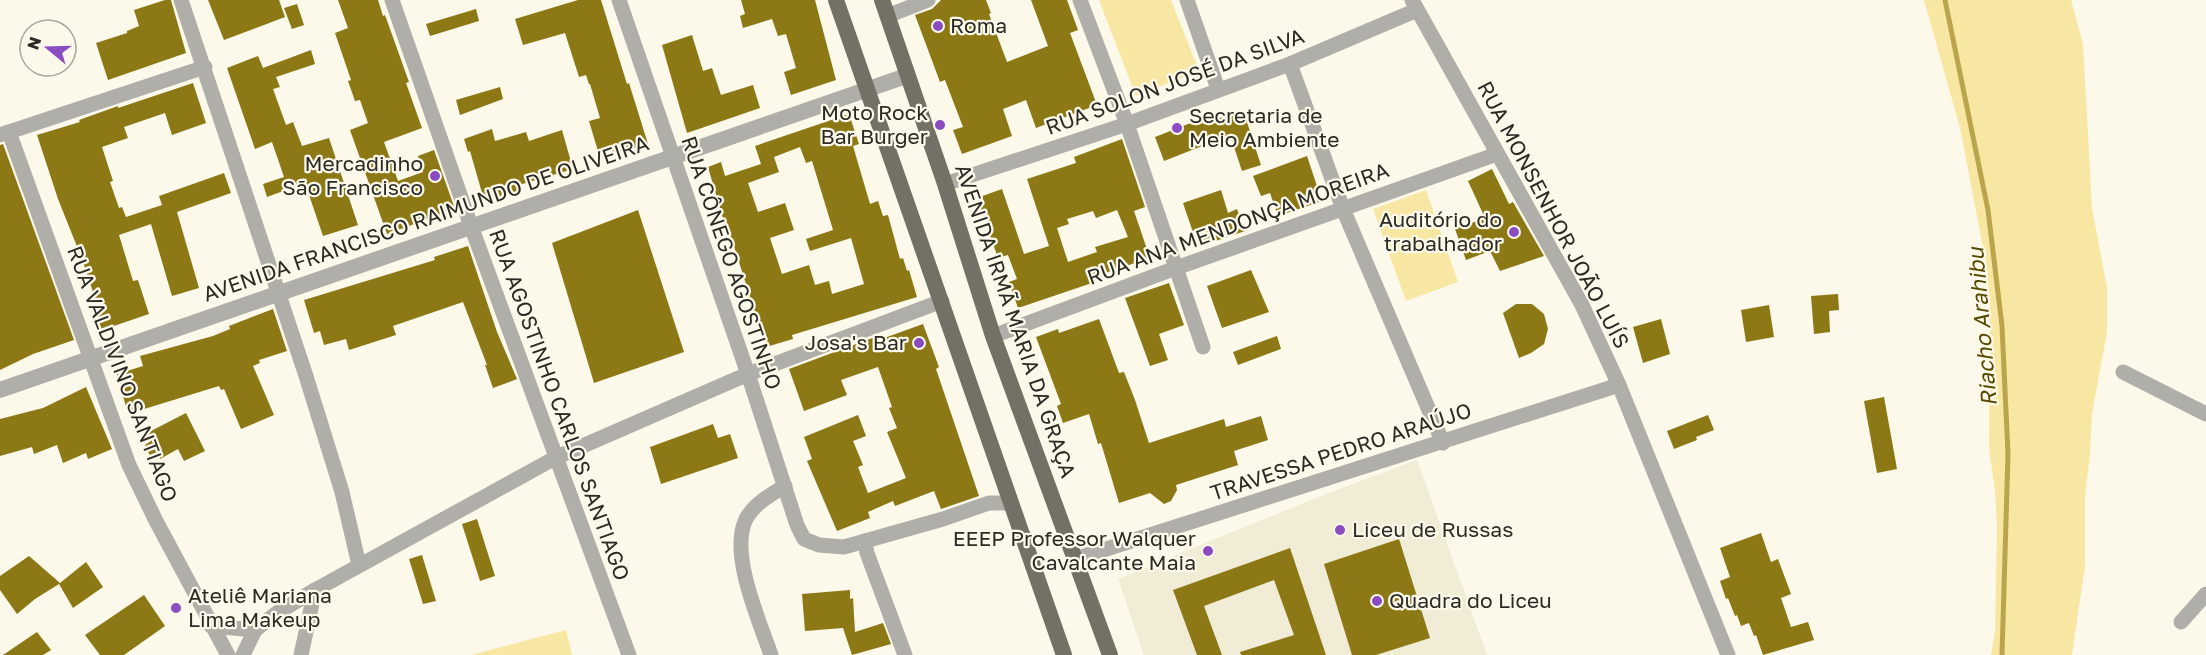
<svg xmlns="http://www.w3.org/2000/svg" width="2206" height="655" font-family="'Golos Text',sans-serif">
  <style>
    .built { fill: #f1ecd6 }
    .green { fill: #f8e7a3 }
    .lines { fill: none; stroke-linecap: round; stroke-linejoin: round }
    .stream { stroke: #baa54c; stroke-width: 5 }
    .building { fill: #8c7814; fill-rule: evenodd }
    .minor { stroke: #afaea8; stroke-width: 15 }
    .tertiary { stroke: #afaea8; stroke-width: 16 }
    .primary { stroke: #737066; stroke-width: 16 }
    .poi-dot { fill: #8b4cc1; stroke: #fcf8ea; stroke-width: 2 }
    .labels { text-anchor: middle; stroke-width: 4.5; stroke-linejoin: round; paint-order: stroke }
    .poi-label { font-size: 21px; fill: #2c2a25; stroke: #fcf8ea; text-anchor: start }
    .street-label { font-size: 21px; fill: #2c2a25; stroke: #fcf8ea }
    .water-label { font-size: 22px; font-style: italic; fill: #584a00; stroke: #fcf8ea }
  </style>
  <rect width="100%" height="100%" fill="#fcf8ea"/>
  <polygon class="built" points="1417,460 1487,655 1144,655 1118,579 1313,499"/>
  <g class="green">
    <polygon points="1099,0 1171,0 1199,71 1136,96"/>
    <polygon points="1924,0 2071,0 2083,44 2092,208 2107,288 2107,332 2092,414 2090,455 2085,495 2085,566 2072,655 1991,655 1995,631 1997,524 1995,491 1989,449 1990,308 1987,268 1960,128"/>
    <polygon points="1426,190 1458,282 1406,301 1373,209"/>
    <polygon points="566,630 572,655 471,655"/>
  </g>
  <g class="lines">
    <polyline class="stream" points="1945,0 1988,210 2002,326 2008,454 2002,655"/>
  </g>
  <g class="building">
    <polygon points="165,0 171,0 186,53 108,80 96,43 127,33 127,31 139,26 134,10"/>
    <polygon points="208,0 279,0 285,17 224,40"/>
    <polygon points="338,0 378,0 383,16 385,15 409,82 406,83 422,128 384,142 398,181 423,172 418,156 434,150 455,209 387,234 350,130 368,123 360,100 355,101 348,81 351,80 335,33 348,28"/>
    <polygon points="578,0 601,0 627,84 629,83 648,144 600,158 589,121 600,118 590,84 589,84 586,75 579,77 565,33 523,45 515,19"/>
    <polygon points="741,0 815,0 836,80 791,95 784,72 796,68 786,34 778,36 772,19 743,28 740,16 745,14"/>
    <polygon points="941,0 986,0 991,13 989,14 1007,62 1048,46 1031,0 1067,0 1078,30 1070,33 1097,105 1036,128 1026,100 1003,109 1012,136 962,154 953,130 963,127 945,80 940,82 915,15 932,9"/>
    <polygon points="297,4 304,25 292,29 284,8"/>
    <polygon points="476,9 479,21 430,36 426,24"/>
    <polygon points="692,35 703,71 712,68 721,95 753,85 760,108 687,133 662,45"/>
    <polygon points="311,50 315,64 276,77 280,87 273,89 286,125 293,122 302,146 329,138 358,225 323,236 305,183 267,197 263,184 284,177 272,142 255,149 227,68 258,56 263,68"/>
    <polygon points="193,83 206,123 172,135 165,113 124,127 128,138 102,147 113,181 110,182 119,208 122,207 126,217 162,205 159,196 224,173 231,193 177,212 199,288 172,296 151,224 119,235 133,281 138,280 149,314 102,330 90,300 95,298 82,259 58,199 37,135 80,122 79,120 118,106 118,108"/>
    <polygon points="500,87 503,99 460,115 456,100"/>
    <polygon points="1243,110 1261,165 1242,171 1230,135 1164,161 1155,137 1201,119 1203,124"/>
    <path d="M 849,114 L 859,144 L 853,146 L 870,204 L 878,201 L 883,216 L 888,215 L 900,259 L 903,258 L 907,271 L 909,270 L 917,297 L 792,335 L 793,339 L 766,347 L 726,221 L 724,222 L 708,167 L 721,162 L 725,176 L 761,164 L 755,146 ZM 800,147 L 806,163 L 812,161 L 833,230 L 806,239 L 810,251 L 851,238 L 864,284 L 832,294 L 829,281 L 815,285 L 809,265 L 782,274 L 770,238 L 794,230 L 785,203 L 758,212 L 748,183 L 779,172 L 774,157 Z"/>
    <polygon points="492,129 495,141 526,132 529,141 562,130 573,169 519,185 520,191 484,200 470,151 468,152 464,139"/>
    <path d="M 1122,139 L 1145,207 L 1134,211 L 1150,258 L 1090,278 L 1092,283 L 1018,308 L 1009,282 L 1017,279 L 1008,255 L 998,258 L 977,198 L 1002,189 L 1024,254 L 1049,246 L 1027,179 L 1076,163 L 1074,157 ZM 1117,210 L 1128,237 L 1095,247 L 1097,252 L 1068,262 L 1057,228 L 1069,224 L 1067,219 L 1093,211 L 1096,218 Z"/>
    <polygon points="3,144 74,340 33,354 0,370 0,145"/>
    <polygon points="1307,156 1322,201 1278,216 1270,193 1261,196 1253,176"/>
    <polygon points="1492,169 1509,204 1513,202 1544,256 1500,271 1490,251 1466,260 1455,229 1485,218 1468,181"/>
    <polygon points="1221,190 1228,213 1237,209 1245,231 1198,247 1183,203"/>
    <polygon points="638,210 684,352 594,383 552,243"/>
    <polygon points="468,246 497,332 517,379 493,388 485,365 487,365 463,302 393,326 396,335 349,350 346,339 324,345 320,331 314,333 304,300 435,260 434,257"/>
    <polygon points="1251,270 1269,312 1222,328 1207,286"/>
    <polygon points="1169,283 1184,325 1159,334 1168,360 1150,366 1125,298"/>
    <polygon points="1838,294 1839,310 1829,311 1830,332 1814,334 1811,296"/>
    <polygon points="1516,304 1532,304 1544,314 1548,329 1544,344 1531,353 1519,358 1503,313"/>
    <polygon points="1769,305 1774,337 1746,342 1741,310"/>
    <polygon points="273,309 287,351 259,360 260,363 253,366 274,415 241,429 224,389 221,390 219,386 128,414 117,374 143,366 140,356 213,336 230,329 229,326"/>
    <polygon points="1099,319 1119,373 1124,372 1135,400 1149,443 1224,419 1226,427 1261,416 1268,440 1234,451 1238,465 1176,485 1177,490 1171,501 1164,504 1150,493 1119,503 1101,443 1098,444 1089,414 1063,423 1057,406 1061,404 1036,337 1058,329 1059,333"/>
    <polygon points="1661,319 1670,354 1643,363 1633,327"/>
    <polygon points="923,324 939,367 936,369 979,496 941,509 934,491 895,506 893,501 868,512 870,518 837,531 807,461 812,459 804,437 858,415 866,436 853,441 863,465 858,467 868,493 906,478 887,432 897,428 889,408 892,407 878,367 841,380 847,395 804,411 789,369 875,337 876,341"/>
    <polygon points="1277,336 1281,349 1238,365 1233,352"/>
    <polygon points="86,387 112,449 88,459 86,453 63,463 57,445 34,454 32,447 0,456 0,419 43,408"/>
    <polygon points="1884,397 1897,469 1877,473 1864,401"/>
    <polygon points="186,413 205,451 184,461 178,449 160,459 158,454 151,458 145,445 151,441 147,433"/>
    <polygon points="1708,415 1714,430 1696,437 1697,440 1674,449 1667,431"/>
    <polygon points="713,424 718,438 730,434 738,458 661,484 650,447"/>
    <polygon points="477,519 495,576 480,581 462,524"/>
    <polygon points="1761,533 1771,562 1778,559 1791,594 1781,598 1791,627 1808,622 1814,640 1763,655 1756,635 1754,636 1749,623 1741,626 1737,615 1735,616 1728,598 1726,599 1720,581 1730,577 1720,548"/>
    <polygon points="1399,539 1430,638 1376,655 1352,655 1324,564"/>
    <polygon points="1290,548 1326,655 1241,655 1240,652 1294,635 1274,580 1204,606 1222,655 1197,655 1173,590"/>
    <polygon points="422,555 436,601 423,604 409,559"/>
    <polygon points="29,556 60,583 86,562 103,587 73,608 59,584 35,599 17,614 0,590 0,576"/>
    <polygon points="850,590 850,599 853,598 855,632 883,623 891,644 852,655 843,628 805,631 802,594"/>
    <polygon points="144,595 165,626 124,655 100,655 85,635"/>
    <polygon points="37,632 51,650 43,655 3,655"/>
  </g>
  <g class="lines">
    <g class="minor">
      <polyline points="181,0 306,376 342,492 359,565"/>
      <polyline points="392,0 471,226 629,655"/>
      <polyline points="619,0 748,374 797,525 804,539 819,545 844,547 943,519 989,503 1011,503"/>
      <polyline points="1080,0 1127,124 1203,347"/>
      <polyline points="1187,0 1218,89"/>
      <polyline points="1412,0 1582,305 1619,385 1728,655"/>
      <polyline points="887,16 928,0"/>
      <polyline points="1290,64 1343,209 1443,443"/>
      <polyline points="9,132 129,465 156,521 228,655"/>
      <polyline points="0,135 205,67"/>
      <polyline points="945,184 1127,124 1290,64 1417,10"/>
      <polyline points="993,336 1176,268 1497,154"/>
      <polyline points="2123,372 2206,414"/>
      <polyline points="865,541 867,553 905,655"/>
      <polyline points="1075,559 1619,385"/>
      <polyline points="2181,622 2206,594"/>
      <polyline points="211,626 255,630"/>
      <polyline points="243,655 255,630 277,613 315,590 555,458 748,374 942,301"/>
      <polyline points="301,655 315,590"/>
      <path d="M 771,655 C 759,620 729,553 746,519 C 754,504 770,495 785,486"/>
    </g>
    <polyline class="tertiary" points="0,390 906,76"/>
    <g class="primary">
      <polyline points="836,0 1064,655"/>
      <polyline points="882,0 945,184 993,336 1110,655"/>
    </g>
  </g>
  <g class="poi-dot">
    <circle cx="938" cy="26" r="6"/>
    <circle cx="940" cy="125" r="6"/>
    <circle cx="1177" cy="128" r="6"/>
    <circle cx="435" cy="176" r="6"/>
    <circle cx="1514" cy="232" r="6"/>
    <circle cx="919" cy="343" r="6"/>
    <circle cx="1340" cy="530" r="6"/>
    <circle cx="1208" cy="551" r="6"/>
    <circle cx="1377" cy="601" r="6"/>
    <circle cx="176" cy="608" r="6"/>
  </g>
  <g class="labels">
    <g class="poi-label">
      <text x="950" y="33">Roma</text>
      <text x="928" y="120" text-anchor="end">Moto Rock<tspan x="928" dy="24">Bar Burger</tspan></text>
      <text x="1189" y="123">Secretaria de<tspan x="1189" dy="24">Meio Ambiente</tspan></text>
      <text x="423" y="171" text-anchor="end">Mercadinho<tspan x="423" dy="24">São Francisco</tspan></text>
      <text x="1502" y="227" text-anchor="end">Auditório do<tspan x="1502" dy="24">trabalhador</tspan></text>
      <text x="907" y="350" text-anchor="end">Josa's Bar</text>
      <text x="1352" y="537">Liceu de Russas</text>
      <text x="1196" y="546" text-anchor="end">EEEP Professor Walquer<tspan x="1196" dy="24">Cavalcante Maia</tspan></text>
      <text x="188" y="603">Ateliê Mariana<tspan x="188" dy="24">Lima Makeup</tspan></text>
      <text x="1389" y="608">Quadra do Liceu</text>
    </g>
    <g class="street-label">
      <text transform="translate(1175 82) rotate(-20)" y="7">RUA SOLON JOSÉ DA SILVA</text>
      <text transform="translate(1553 215) rotate(62)" y="7">RUA MONSENHOR JOÃO LUÍS</text>
      <text transform="translate(426 219) rotate(-19)" y="7">AVENIDA FRANCISCO RAIMUNDO DE OLIVEIRA</text>
      <text transform="translate(1238 224) rotate(-20)" y="7">RUA ANA MENDONÇA MOREIRA</text>
      <text transform="translate(731 263) rotate(71)" y="7">RUA CÔNEGO AGOSTINHO</text>
      <text transform="translate(1015 321) rotate(71)" y="7">AVENIDA IRMÃ MARIA DA GRAÇA</text>
      <text transform="translate(122 374) rotate(69)" y="7">RUA VALDIVINO SANTIAGO</text>
      <text transform="translate(559 405) rotate(70)" y="7">RUA AGOSTINHO CARLOS SANTIAGO</text>
      <text transform="translate(1341 452) rotate(-18)" y="7">TRAVESSA PEDRO ARAÚJO</text>
    </g>
    <g class="water-label">
      <text transform="translate(1982 327) rotate(-95)" y="8">Riacho Arahibu</text>
    </g>
  </g>
  <g transform="translate(48 48) rotate(289)"><circle r="28" fill="#fcf8ea" stroke="#a9a69b" stroke-width="1.5"/>
  <path d="M0-4.5L10 22L0 15L-10 22Z" fill="#8b4cc1"/>
  <text y="-9" font-size="16" font-weight="bold" text-anchor="middle" fill="#2c2a25">N</text>
  </g>
</svg>
